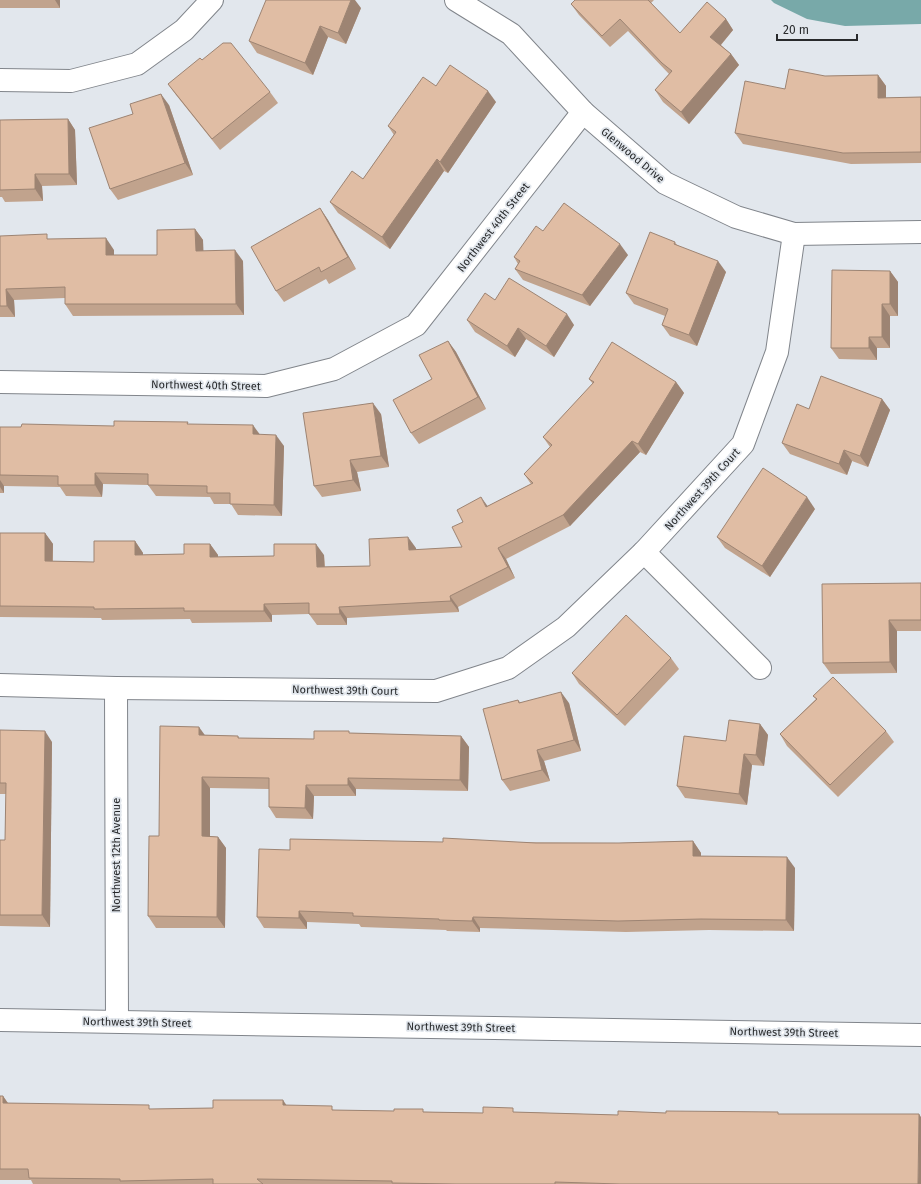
<svg xmlns="http://www.w3.org/2000/svg" width="921" height="1184" font-family="'Fira Sans',sans-serif">
  <style>
    .water { fill: #78a9a9 }
    .lines { fill: none; stroke-linecap: round; stroke-linejoin: round }
    .street-casing { stroke: #81858b; stroke-width: 24 }
    .secondary-casing { stroke: #81858b; stroke-width: 24 }
    .street { stroke: #fff; stroke-width: 22 }
    .secondary { stroke: #fff; stroke-width: 22 }
    .wall { fill: #c1a38d }
    .shaded-wall { fill: #9d8473 }
    .building { fill: #e0bda4; stroke: #9d8473 }
    .labels { text-anchor: middle; stroke-width: 3.5; stroke-linejoin: round; paint-order: stroke }
    .street-label { font-size: 11px; fill: #282a2c; stroke: #e2e7ed }
  </style>
  <rect width="100%" height="100%" fill="#e2e7ed"/>
  <polygon class="water" points="771,0 921,0 921,24 845,26 807,19 774,3"/>
  <g class="lines">
    <defs>
      <g id="street">
        <polyline points="456,0 511,34 583,112 665,183 736,217 794,234 921,232"/>
        <polyline points="0,80 71,81 137,64 184,30 212,0"/>
        <polyline points="0,382 266,386 334,369 416,325 583,112"/>
        <polyline points="644,552 760,668"/>
        <polyline points="0,685 116,688 436,691 508,668 566,627 644,552 743,444 777,352 794,234"/>
        <polyline points="116,688 117,1021"/>
      </g>
      <polyline id="secondary" points="0,1020 921,1035"/>
    </defs>
    <use href="#street" class="street-casing"/>
    <use href="#secondary" class="secondary-casing"/>
    <use href="#street" class="street"/>
    <use href="#secondary" class="secondary"/>
  </g>
  <g class="wall">
    <rect x="0" y="0" width="60" height="8"/>
    <polygon points="575,0 654,0 651,3 680,33 726,19 733,30 721,45 731,54 739,65 689,124 663,102 655,90 669,74 628,31 610,47 579,15 571,4"/>
    <polygon points="361,8 346,44 328,37 313,75 257,53 249,41"/>
    <polygon points="202,60 270,92 278,103 220,150 176,95 168,84"/>
    <polygon points="878,75 886,86 886,98 921,97 921,163 851,164 743,144 735,133 785,89 825,76"/>
    <polygon points="436,86 496,102 448,173 444,171 390,249 338,213 330,202 363,179 394,135 388,126"/>
    <polygon points="169,105 193,175 118,200 110,189"/>
    <polygon points="68,119 75,130 77,185 42,186 43,201 5,202 2,197 0,197 0,120"/>
    <polygon points="320,208 328,220 356,269 329,284 326,279 284,302 276,291"/>
    <polygon points="195,229 203,240 203,251 243,261 244,315 73,316 65,304 65,298 14,300 15,317 0,317 0,236 50,239 114,250 114,255 157,255"/>
    <polygon points="543,231 628,255 590,306 523,280 515,269 518,264 514,257"/>
    <polygon points="675,242 677,245 726,272 697,346 670,336 662,325 665,316 634,304 626,293"/>
    <polygon points="890,271 898,282 898,316 890,316 890,348 877,348 877,360 839,359 831,348"/>
    <polygon points="495,300 574,325 554,357 526,339 515,357 475,332 467,320"/>
    <polygon points="448,341 456,352 486,409 419,444 411,433"/>
    <polygon points="589,379 676,382 684,393 646,455 640,452 570,526 506,559 515,578 458,607 459,612 347,618 347,625 317,625 309,614 272,615 272,622 192,623 190,619 102,620 101,618 0,617 0,533 45,533 53,544 53,561 94,562 135,541 143,553 143,555 184,554 210,544 218,555 218,557 324,555 325,567 370,566 416,548 416,550 462,547 463,522 488,506 531,484 524,474 550,447 543,437 593,384"/>
    <polygon points="882,399 890,410 868,467 852,461 847,475 790,454 782,443"/>
    <polygon points="381,414 389,467 357,472 361,491 322,497 314,486"/>
    <polygon points="188,422 188,424 260,435 284,446 282,516 238,515 231,504 214,504 210,497 156,496 148,485 103,484 102,497 66,496 60,487 4,486 4,493 0,493 0,427 21,427 114,426"/>
    <polygon points="815,509 770,577 725,548 717,537"/>
    <polygon points="921,583 921,631 897,631 897,673 831,674 823,663"/>
    <polygon points="671,658 679,669 625,726 579,684 572,673"/>
    <polygon points="813,696 886,731 894,742 838,797 787,746 780,734 816,699"/>
    <polygon points="518,700 520,702 569,703 581,751 544,761 550,781 510,791 502,780"/>
    <polygon points="760,724 768,735 764,766 752,765 747,805 685,798 677,786 726,741"/>
    <polygon points="0,730 52,742 50,927 0,926 0,840 5,840 6,794 0,794"/>
    <polygon points="351,733 461,736 469,747 468,791 356,789 356,796 314,796 313,819 276,818 269,807 269,789 210,788 210,836 218,837 226,848 225,928 156,928 148,916 205,735 238,736 239,738 314,739"/>
    <polygon points="693,841 701,853 701,856 795,868 794,931 709,930 626,932 480,928 480,932 447,931 446,930 361,927 359,924 307,922 307,929 264,928 257,917 290,850 443,842 619,843"/>
    <polygon points="0,1096 3,1096 8,1103 152,1109 213,1108 286,1105 335,1110 483,1113 516,1112 618,1115 666,1113 779,1114 921,1184 33,1184 31,1180 0,1180"/>
  </g>
  <g class="shaded-wall">
    <polygon points="55,0 60,0 60,8"/>
    <polygon points="351,0 355,0 361,8 346,44 338,33"/>
    <polygon points="726,19 733,30 718,48 710,37"/>
    <polygon points="320,26 328,37 313,75 305,63"/>
    <polygon points="731,54 739,65 689,124 681,112"/>
    <polygon points="878,75 886,86 886,109 878,98"/>
    <polygon points="488,91 496,102 448,173 440,162"/>
    <polygon points="161,94 169,105 193,175 185,163"/>
    <polygon points="68,119 75,130 77,185 69,174"/>
    <polygon points="437,159 444,171 390,249 382,237"/>
    <polygon points="35,174 42,186 43,201 35,189"/>
    <polygon points="320,208 328,220 356,269 348,257"/>
    <polygon points="195,229 203,240 204,262 196,251"/>
    <polygon points="106,238 114,250 114,266 106,255"/>
    <polygon points="620,244 628,255 590,306 582,295"/>
    <polygon points="235,250 243,261 244,315 236,304"/>
    <polygon points="718,261 726,272 697,346 689,335"/>
    <polygon points="890,271 898,282 898,316 890,304"/>
    <polygon points="6,289 14,300 15,317 7,306"/>
    <polygon points="882,304 890,316 890,348 882,337"/>
    <polygon points="567,314 574,325 554,357 546,346"/>
    <polygon points="518,328 526,339 515,357 507,346"/>
    <polygon points="869,337 877,348 877,360 869,348"/>
    <polygon points="448,341 456,352 486,409 478,397"/>
    <polygon points="676,382 684,393 646,455 638,444"/>
    <polygon points="882,399 890,410 868,467 860,456"/>
    <polygon points="373,403 381,414 389,467 381,456"/>
    <polygon points="253,425 261,436 253,434"/>
    <polygon points="276,435 284,446 282,516 274,505"/>
    <polygon points="632,441 640,452 570,526 563,515"/>
    <polygon points="844,450 852,461 847,475 839,464"/>
    <polygon points="350,460 357,472 361,491 353,480"/>
    <polygon points="95,473 103,484 102,497 95,485"/>
    <polygon points="0,480 4,486 4,493 0,487"/>
    <polygon points="481,497 489,508 486,507"/>
    <polygon points="807,497 815,509 770,577 762,566"/>
    <polygon points="45,533 53,544 52,572 45,561"/>
    <polygon points="408,537 416,548 417,561 409,550"/>
    <polygon points="135,541 143,553 143,566 135,555"/>
    <polygon points="210,544 218,555 218,569 210,557"/>
    <polygon points="316,544 324,555 325,579 317,567"/>
    <polygon points="498,548 506,559 515,578 508,567"/>
    <polygon points="450,596 458,607 459,612 451,601"/>
    <polygon points="264,604 272,615 272,622 264,611"/>
    <polygon points="339,607 347,618 347,625 340,614"/>
    <polygon points="889,620 897,631 897,673 890,662"/>
    <polygon points="561,692 569,703 581,751 574,740"/>
    <polygon points="760,724 768,735 764,766 756,755"/>
    <polygon points="199,727 207,738 199,735"/>
    <polygon points="45,731 52,742 50,927 42,915"/>
    <polygon points="461,736 469,747 468,791 460,780"/>
    <polygon points="537,750 544,761 550,781 542,770"/>
    <polygon points="744,754 752,765 747,805 739,794"/>
    <polygon points="202,777 210,788 210,848 202,836"/>
    <polygon points="348,778 356,789 356,796 348,785"/>
    <polygon points="306,785 314,796 313,819 305,808"/>
    <polygon points="218,837 226,848 225,928 217,917"/>
    <polygon points="693,841 701,853 701,867 693,856"/>
    <polygon points="787,857 795,868 794,931 786,920"/>
    <polygon points="299,911 307,922 307,929 299,918"/>
    <polygon points="473,917 480,928 480,932 472,921"/>
    <polygon points="3,1096 11,1108 3,1103"/>
    <polygon points="283,1100 291,1112 283,1105"/>
    <polygon points="919,1114 921,1117 921,1184 918,1184"/>
  </g>
  <g class="building">
    <polygon points="266,0 351,0 338,33 320,26 305,63 249,41"/>
    <polygon points="575,0 648,0 680,33 707,2 726,19 710,37 731,54 681,112 655,90 672,71 662,63 620,19 602,36 571,4"/>
    <polygon points="223,43 231,43 270,92 212,139 168,84 200,58 202,60"/>
    <polygon points="450,65 488,91 440,162 437,159 382,237 330,202 352,171 363,179 396,132 388,126 423,77 436,86"/>
    <polygon points="789,69 825,76 878,75 878,98 921,97 921,152 843,153 735,133 745,81 785,89"/>
    <polygon points="161,94 185,163 110,189 89,128 133,114 130,104"/>
    <polygon points="68,119 69,174 35,174 35,189 0,190 0,120"/>
    <polygon points="564,203 620,244 582,295 515,269 520,261 514,257 536,226 543,231"/>
    <polygon points="320,208 348,257 321,272 319,267 276,291 251,247"/>
    <polygon points="195,229 196,251 235,250 236,304 65,304 65,287 6,289 7,306 0,306 0,236 47,234 47,239 106,238 106,255 157,255 157,230"/>
    <polygon points="650,232 675,242 674,244 718,261 689,335 662,325 668,309 626,293"/>
    <polygon points="832,270 890,271 890,304 882,304 882,337 869,337 869,348 831,348"/>
    <polygon points="509,278 567,314 546,346 518,328 507,346 467,320 485,293 495,300"/>
    <polygon points="448,341 478,397 411,433 393,400 432,379 419,355"/>
    <polygon points="612,342 676,382 638,444 632,441 563,515 498,548 508,567 450,596 451,601 339,607 340,614 309,614 309,603 264,604 264,611 184,611 184,608 94,609 94,607 0,606 0,533 45,533 45,561 94,562 94,541 135,541 135,555 184,554 184,544 210,544 210,557 274,556 274,544 316,544 317,567 370,566 369,539 408,537 409,550 462,547 452,527 463,522 457,510 481,497 486,507 533,483 524,474 552,445 543,437 594,382 589,379"/>
    <polygon points="821,376 882,399 860,456 844,450 839,464 782,443 797,404 809,409"/>
    <polygon points="373,403 381,456 350,460 353,480 314,486 303,413"/>
    <polygon points="114,421 188,422 187,424 253,425 253,434 276,435 274,505 230,504 230,493 207,493 207,486 148,485 148,474 95,473 95,485 58,485 58,476 0,475 0,427 21,427 22,424 114,426"/>
    <polygon points="763,468 807,497 762,566 717,537"/>
    <polygon points="921,583 921,620 889,620 890,662 823,663 822,584"/>
    <polygon points="626,615 671,658 617,715 572,673"/>
    <polygon points="833,677 886,731 830,785 780,734 817,699 813,696"/>
    <polygon points="561,692 574,740 537,750 542,770 502,780 483,709 518,700 519,703"/>
    <polygon points="729,720 760,724 756,755 744,754 739,794 677,786 684,736 726,741"/>
    <polygon points="160,726 199,727 199,735 238,736 238,738 314,739 314,731 349,731 349,733 461,736 460,780 348,778 348,785 306,785 305,808 269,807 269,778 202,777 202,836 218,837 217,917 148,916 149,836 159,836"/>
    <polygon points="0,730 45,731 42,915 0,915 0,840 5,840 6,783 0,783"/>
    <polygon points="443,838 536,843 619,843 693,841 693,856 787,857 786,920 701,919 618,921 473,917 472,921 439,920 439,919 353,916 353,913 299,911 299,918 257,917 259,849 290,850 290,839 443,842"/>
    <polygon points="0,1096 3,1096 3,1103 149,1105 149,1109 213,1108 213,1100 283,1100 283,1105 332,1106 332,1110 394,1111 394,1109 423,1109 423,1112 483,1113 483,1107 513,1108 513,1112 618,1115 618,1111 666,1113 666,1111 778,1112 778,1114 919,1114 918,1184 620,1184 555,1182 555,1184 456,1184 392,1183 392,1181 257,1179 263,1184 213,1184 213,1179 120,1181 120,1179 29,1178 28,1169 0,1169"/>
  </g>
  <g class="labels">
    <g class="street-label">
      <text transform="translate(633 155) rotate(40)" y="4">Glenwood Drive</text>
      <text transform="translate(493 227) rotate(-52)" y="4">Northwest 40th Street</text>
      <text transform="translate(206 385) rotate(1)" y="4">Northwest 40th Street</text>
      <text transform="translate(702 489) rotate(-48)" y="4">Northwest 39th Court</text>
      <text transform="translate(345 690) rotate(1)" y="4">Northwest 39th Court</text>
      <text transform="translate(116 855) rotate(-90)" y="4">Northwest 12th Avenue</text>
      <text transform="translate(137 1022) rotate(1)" y="4">Northwest 39th Street</text>
      <text transform="translate(461 1027) rotate(1)" y="4">Northwest 39th Street</text>
      <text transform="translate(784 1032) rotate(1)" y="4">Northwest 39th Street</text>
    </g>
  </g>
  <path d="M777 34v6h80v-6" fill="none" stroke="#282a2c" stroke-width="2"/>
  <text x="783" y="34" font-size="12" fill="#282a2c" stroke="#e2e7ed" stroke-width="3" paint-order="stroke">20 m</text>
</svg>
